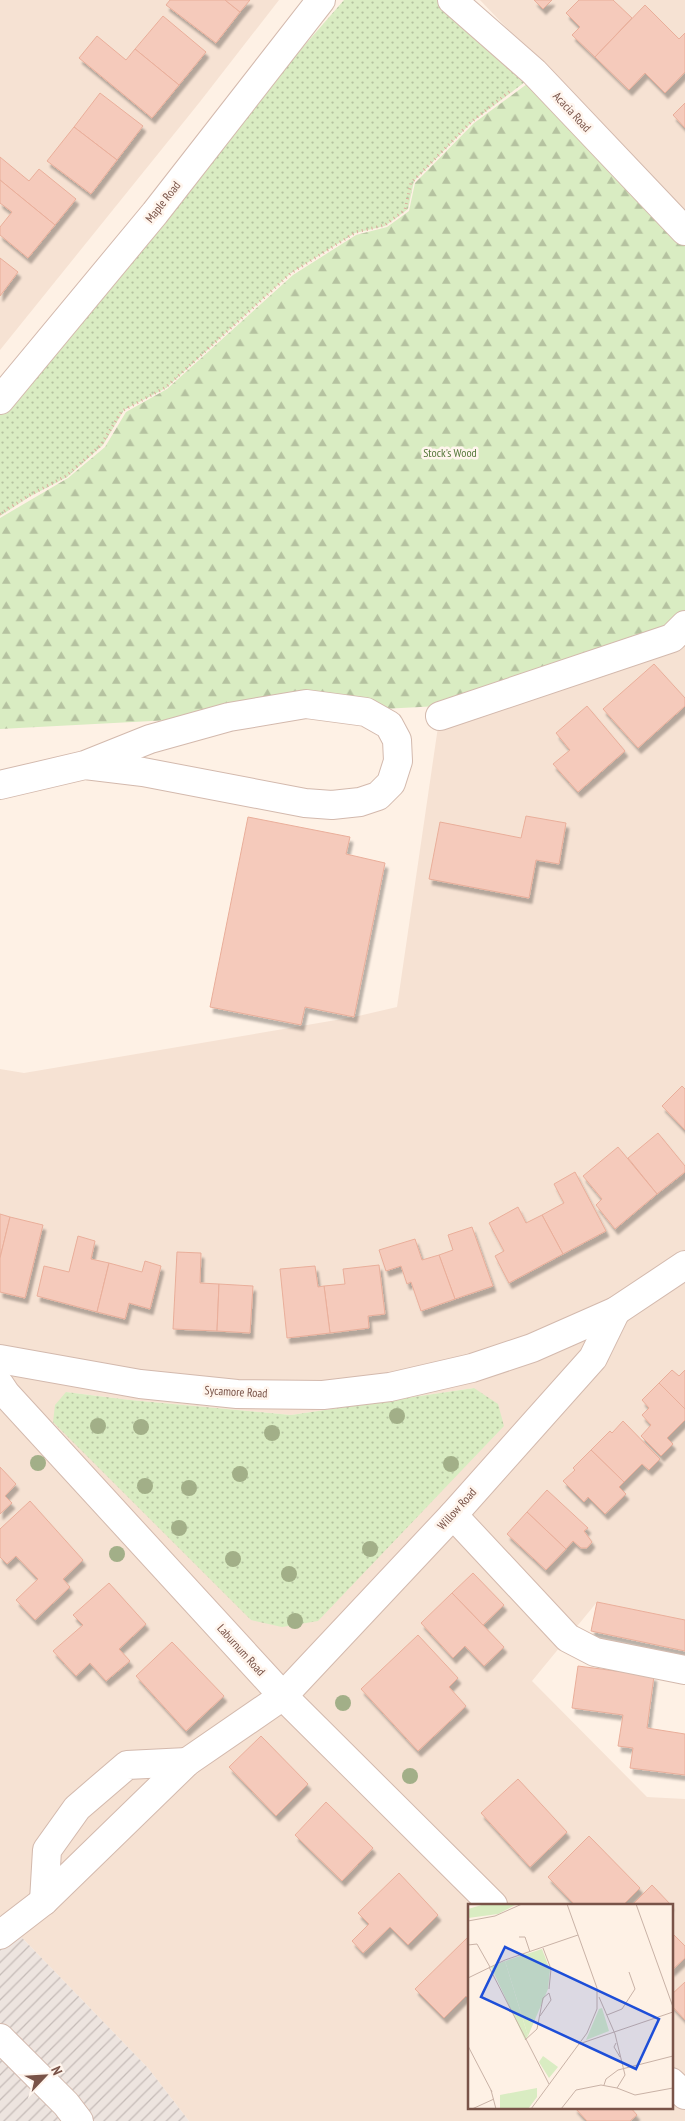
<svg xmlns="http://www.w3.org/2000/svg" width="685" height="2121" font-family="'PT Sans Narrow',sans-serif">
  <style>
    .residential { fill: #f6e2d3; fill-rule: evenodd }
    .industrial { fill: url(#industrial-furrows) }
    .grass { fill: url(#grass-dots) }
    .forest { fill: url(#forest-firs) }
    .building { fill: #f5cabb; stroke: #e9ae9a; filter: url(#shadow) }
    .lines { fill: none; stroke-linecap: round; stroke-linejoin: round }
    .minor-casing { stroke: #d3b9ad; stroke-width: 30 }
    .path { stroke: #daad9d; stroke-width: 3; stroke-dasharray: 1 4; stroke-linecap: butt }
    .minor { stroke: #fff; stroke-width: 28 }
    .tree { fill: #a2af88 }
    .labels { text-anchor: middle; stroke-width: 5; stroke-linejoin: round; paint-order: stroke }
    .street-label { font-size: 12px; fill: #795348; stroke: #fff5ed }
    .park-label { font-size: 12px; fill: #56793c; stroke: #fff5ed }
    .inset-road { fill: none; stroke: #c9b2a6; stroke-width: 1 }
    .view { fill: #1d4ed8; fill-opacity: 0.15; stroke: #1d4ed8; stroke-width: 2.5 }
    .inset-edge { fill: none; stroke: #795348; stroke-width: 2.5 }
  </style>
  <defs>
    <pattern id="industrial-furrows" width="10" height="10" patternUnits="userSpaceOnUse" patternTransform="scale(1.25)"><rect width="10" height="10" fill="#ede4df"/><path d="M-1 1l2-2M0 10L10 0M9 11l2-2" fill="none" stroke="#c5bbb7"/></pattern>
    <pattern id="grass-dots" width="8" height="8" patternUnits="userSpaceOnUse" patternTransform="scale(1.25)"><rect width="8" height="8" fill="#d9ecc2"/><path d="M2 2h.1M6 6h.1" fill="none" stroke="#b5c2a0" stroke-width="1.8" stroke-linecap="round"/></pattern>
    <pattern id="forest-firs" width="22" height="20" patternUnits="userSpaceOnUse" patternTransform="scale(1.25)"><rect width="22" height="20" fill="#d9ecc2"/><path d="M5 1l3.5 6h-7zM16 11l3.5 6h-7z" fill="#b5c2a0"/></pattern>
    <filter id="shadow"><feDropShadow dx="3" dy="5.5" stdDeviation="1" flood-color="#0004"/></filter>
  </defs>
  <rect width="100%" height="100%" fill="#fef1e5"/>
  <g class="residential">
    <polygon points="0,0 279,0 199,103 0,350"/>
    <polygon points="480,0 685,0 685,216"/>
    <path d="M 685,630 L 685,1620 L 597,1602 L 532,1681 L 647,1797 L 685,1799 L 685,2121 L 189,2121 L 148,2068 L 0,1915 L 0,1069 L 24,1073 L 354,1017 L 397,1007 L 439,720 ZM 474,1388 L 251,1620 L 66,1392 L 130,1400 L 291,1415 ZM 469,1905 L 671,1905 L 671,2107 L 469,2107 Z"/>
  </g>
  <polygon class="industrial" points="0,1915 148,2068 189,2121 0,2121"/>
  <g class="grass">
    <polygon points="344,0 440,0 529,79 472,122 414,181 408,209 385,226 355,233 291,273 166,388 124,410 103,445 67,477 29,497 0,516 0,404 160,211"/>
    <polygon points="474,1388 498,1404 504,1426 318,1621 282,1627 251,1620 53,1422 55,1405 66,1392 130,1400 291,1415"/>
  </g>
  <polygon class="forest" points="531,81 685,245 685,610 666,629 439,706 0,729 0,518 68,478 105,447 126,412 167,389 293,275 356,235 387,227 409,211 415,183 474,123"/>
  <g class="building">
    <polygon points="170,0 225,0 240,12 216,43 166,5"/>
    <polygon points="225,0 250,0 240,12"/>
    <polygon points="534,0 552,0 543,9"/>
    <polygon points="579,0 613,0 632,18 595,57 572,35 580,27 566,13"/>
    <polygon points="645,5 679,39 685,33 685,72 665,93 645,73 629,90 595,57"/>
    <polygon points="163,16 206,52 179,85 135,49"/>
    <polygon points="97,36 126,60 135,49 179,85 152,118 79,58"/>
    <polygon points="100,93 143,126 117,160 74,127"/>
    <polygon points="685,103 685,128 673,115"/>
    <polygon points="74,127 117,160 91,194 47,161"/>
    <polygon points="0,157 29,181 39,169 76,199 55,225 0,180"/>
    <polygon points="0,180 55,225 28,258 0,235 0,227 12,212 0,203"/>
    <polygon points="0,258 18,272 0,296"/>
    <polygon points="654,664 685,698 685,706 638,748 603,709"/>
    <polygon points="587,706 625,751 578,792 553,764 570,750 556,733"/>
    <polygon points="526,816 566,823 559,864 536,860 529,898 429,879 440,822 521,838"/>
    <polygon points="248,817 350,837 346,854 385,863 354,1017 305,1007 301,1025 210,1007"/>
    <polygon points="682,1086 685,1089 685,1130 662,1106"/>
    <polygon points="658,1133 685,1166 685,1172 657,1194 628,1158"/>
    <polygon points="618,1147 657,1194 615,1229 596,1205 602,1199 583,1176"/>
    <polygon points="575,1172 606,1231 563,1254 542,1215 564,1203 554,1184"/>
    <polygon points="518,1207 526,1223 542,1215 563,1254 509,1283 495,1256 504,1251 489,1223"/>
    <polygon points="0,1214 10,1217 0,1258"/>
    <polygon points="10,1217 43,1225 25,1298 0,1292 0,1258"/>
    <polygon points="472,1227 493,1286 455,1299 439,1255 453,1250 448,1235"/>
    <polygon points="78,1236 95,1241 91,1259 109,1263 97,1312 37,1296 44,1266 69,1272"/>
    <polygon points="415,1239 422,1260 439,1255 455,1299 421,1311 411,1282 407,1284 401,1266 386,1271 379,1250"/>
    <polygon points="177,1252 201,1253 200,1283 219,1284 217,1331 173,1329"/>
    <polygon points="145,1261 161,1266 150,1309 129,1303 125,1319 97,1312 109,1263 142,1272"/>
    <polygon points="379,1265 385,1314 368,1316 369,1328 330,1333 324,1286 345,1284 343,1269"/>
    <polygon points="315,1266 318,1287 324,1286 330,1333 287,1338 280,1269"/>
    <polygon points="219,1284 253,1286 250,1333 217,1331"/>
    <polygon points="672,1370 679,1376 685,1370 685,1409 659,1383"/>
    <polygon points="659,1383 685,1409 685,1420 667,1438 673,1444 661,1456 641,1436 651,1425 642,1415 649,1408 642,1400"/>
    <polygon points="623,1421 660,1459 649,1470 642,1464 624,1482 591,1450 610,1431 612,1433"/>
    <polygon points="591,1450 624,1482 619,1487 626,1494 605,1514 588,1497 584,1502 563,1481 575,1470 573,1468"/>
    <polygon points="0,1467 16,1484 5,1496 12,1503 0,1514"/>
    <polygon points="547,1490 588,1528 584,1531 592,1542 587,1548 581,1548 573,1541 566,1549 527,1512"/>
    <polygon points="30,1501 83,1560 63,1579 70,1587 35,1620 16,1600 38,1579 16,1556 7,1564 0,1557 0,1529"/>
    <polygon points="527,1512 566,1549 546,1570 507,1534"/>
    <polygon points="473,1573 504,1605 483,1625 452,1593"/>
    <polygon points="109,1583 146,1624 119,1649 130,1661 106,1681 90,1663 76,1676 53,1651 83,1625 73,1615"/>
    <polygon points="452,1593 504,1647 484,1666 465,1646 453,1658 421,1623"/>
    <polygon points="597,1602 685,1620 685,1651 591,1631"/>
    <polygon points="418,1635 458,1678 449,1687 466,1706 418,1751 361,1689"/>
    <polygon points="172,1642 224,1696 186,1731 136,1676"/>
    <polygon points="578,1666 654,1676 647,1728 685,1734 685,1775 630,1768 633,1748 618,1746 623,1715 572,1708"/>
    <polygon points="261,1736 308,1784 276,1816 229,1767"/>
    <polygon points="518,1779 567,1832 530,1867 481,1813"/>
    <polygon points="326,1802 373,1848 342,1881 295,1835"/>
    <polygon points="589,1836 640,1888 623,1905 575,1905 548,1877"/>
    <polygon points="399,1873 438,1915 408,1945 390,1927 363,1953 352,1941 369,1924 358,1913"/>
    <polygon points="652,1885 671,1905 632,1905"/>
    <polygon points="671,1932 685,1946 685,1958 671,1971"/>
    <polygon points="469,1936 469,1999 466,1996 444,2018 415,1989"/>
    <polygon points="685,1982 685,2020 671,2005 671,1995"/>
    <polygon points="574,2107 630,2107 637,2115 630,2121 587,2121"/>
  </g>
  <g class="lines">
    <defs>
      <g id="minor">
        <polyline points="452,0 534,72 685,231"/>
        <polyline points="0,400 155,213 321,0"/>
        <polyline points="440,716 672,638 685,625"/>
        <polyline points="0,785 85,765 150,739 229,717 306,704 366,712 389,725 397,740 398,761 391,783 378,796 360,802 332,805 305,803 143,772 85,765"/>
        <polyline points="0,1359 140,1384 237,1394 323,1395 390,1387 472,1368 532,1348 616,1311 685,1265"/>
        <polyline points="0,1385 6,1394 283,1696 493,1905"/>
        <polyline points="453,1515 568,1638 595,1652 685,1670"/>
        <polyline points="44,1901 47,1850 77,1808 127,1765 187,1762"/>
        <polyline points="0,1935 44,1901 187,1762 283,1696 453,1515 593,1358 616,1311"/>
        <polyline points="0,2038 66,2104 79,2121"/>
        <polyline points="671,2082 685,2095"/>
      </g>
    </defs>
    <use href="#minor" class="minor-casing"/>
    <polyline class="path" points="0,514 28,496 66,476 100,446 122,411 166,387 291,273 356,232 385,225 405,210 411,183 471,122 510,91"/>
    <use href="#minor" class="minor"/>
  </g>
  <g class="tree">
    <circle cx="397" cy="1416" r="8"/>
    <circle cx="98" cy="1426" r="8"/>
    <circle cx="141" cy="1427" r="8"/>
    <circle cx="272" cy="1433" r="8"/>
    <circle cx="38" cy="1463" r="8"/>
    <circle cx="451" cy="1464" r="8"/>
    <circle cx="240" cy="1474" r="8"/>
    <circle cx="145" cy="1486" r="8"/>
    <circle cx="189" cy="1488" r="8"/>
    <circle cx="179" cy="1528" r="8"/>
    <circle cx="370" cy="1549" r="8"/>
    <circle cx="117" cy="1554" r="8"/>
    <circle cx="233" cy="1559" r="8"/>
    <circle cx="289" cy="1574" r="8"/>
    <circle cx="295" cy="1621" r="8"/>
    <circle cx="343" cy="1703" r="8"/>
    <circle cx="410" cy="1776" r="8"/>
  </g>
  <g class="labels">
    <g class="street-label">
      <text transform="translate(572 112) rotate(47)" y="4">Acacia Road</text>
      <text transform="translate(163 202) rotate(-52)" y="4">Maple Road</text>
      <text transform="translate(236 1392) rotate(3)" y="4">Sycamore Road</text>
      <text transform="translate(457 1509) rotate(-48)" y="4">Willow Road</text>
      <text transform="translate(241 1650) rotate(48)" y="4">Laburnum Road</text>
    </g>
    <g class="park-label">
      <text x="450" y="457">Stock's Wood</text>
    </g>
  </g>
  <g transform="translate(468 1904)">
    <rect width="205" height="205" fill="#fef1e5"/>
    <path d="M 17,0 L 49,0 L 30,10 L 0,14 L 0,5 ZM 37,57 L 60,132 L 57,136 L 23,63 ZM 134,104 L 141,127 L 118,136 L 131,105 ZM 69,184 L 69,193 L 60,205 L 32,205 L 32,191 Z" fill="#d9ecc2"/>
    <path d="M 74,45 L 82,66 L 80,85 L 60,132 L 37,57 Z" fill="#d9ecc2"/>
    <path d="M 75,152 L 90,163 L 81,174 L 71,158 Z" fill="#d9ecc2"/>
    <path class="inset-road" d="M 168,0 L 205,103M 0,17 L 27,12 L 54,0M 51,33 L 57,33 L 62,48M 0,41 L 9,40 L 22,63M 75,44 L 83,65 L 81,85M 21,63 L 81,180M 0,74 L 37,56 L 110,31M 139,111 L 154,105 L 167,85 L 161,68M 57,136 L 69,125 L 75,94 L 81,89 L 83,96 L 72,112M 148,139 L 146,143 L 152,153M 111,140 L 205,108M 0,142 L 24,188M 136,181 L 138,175 L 150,166 L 205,152M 149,184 L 167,191 L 205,184M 23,186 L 28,205M 4,205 L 26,195M 63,205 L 119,129 L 129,105 L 129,84 L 99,0M 93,205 L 108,186 L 133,181 L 149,184 L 157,171 L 147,130 L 131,93"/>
    <path class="view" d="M 37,43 L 191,115 L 168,165 L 13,93 Z"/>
    <rect width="205" height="205" class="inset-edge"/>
  </g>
  <g transform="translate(45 2076) rotate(65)" stroke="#fff5ed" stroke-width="4" paint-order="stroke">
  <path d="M0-4L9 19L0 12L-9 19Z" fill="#795348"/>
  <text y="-8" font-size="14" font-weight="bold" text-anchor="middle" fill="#795348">N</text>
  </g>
</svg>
